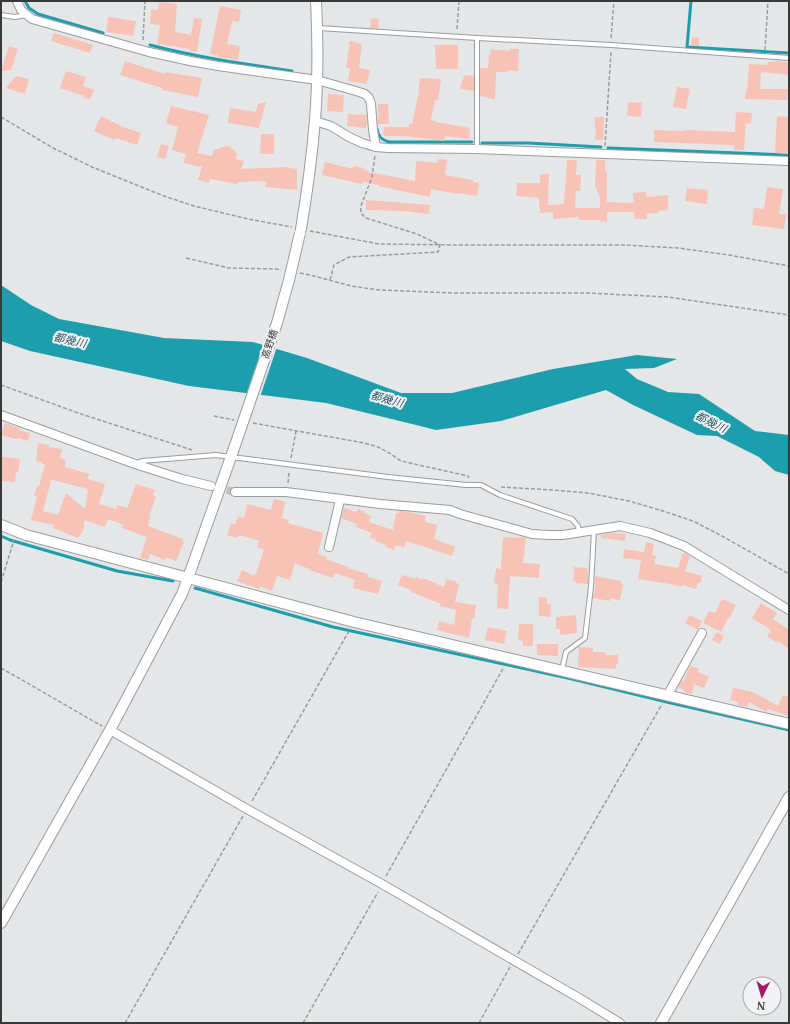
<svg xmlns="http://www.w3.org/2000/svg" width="790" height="1024" font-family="'Noto Serif','Noto Sans JP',serif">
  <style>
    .water { fill: #1d9ead }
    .pier { fill: #e4e6e8 }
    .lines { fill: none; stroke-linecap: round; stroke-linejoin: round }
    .stream { stroke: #1d9ead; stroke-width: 3 }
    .building { fill: #f8c3b7; fill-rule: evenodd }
    .minor-tunnel { stroke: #c2c3c5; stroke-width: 8; stroke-dasharray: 8 4; stroke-linecap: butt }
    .service-casing { stroke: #9a9c9e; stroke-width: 6 }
    .minor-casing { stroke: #9a9c9e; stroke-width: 10 }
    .tertiary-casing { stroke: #9a9c9e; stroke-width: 12 }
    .path { stroke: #999b9c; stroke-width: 1.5; stroke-dasharray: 4 2; stroke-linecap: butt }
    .service { stroke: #fff; stroke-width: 4 }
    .minor { stroke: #fff; stroke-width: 8 }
    .tertiary { stroke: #fff; stroke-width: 10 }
    .tertiary-bridge-casing { stroke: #9a9c9e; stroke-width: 12; stroke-linecap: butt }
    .tertiary-bridge { stroke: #fff; stroke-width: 10 }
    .labels { text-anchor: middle; stroke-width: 4; stroke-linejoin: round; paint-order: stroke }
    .street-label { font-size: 10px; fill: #383939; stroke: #f1f3f5 }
    .water-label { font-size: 11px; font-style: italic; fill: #285960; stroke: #f1f3f5 }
  </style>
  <rect width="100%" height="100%" fill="#e4e6e8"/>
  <polygon class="water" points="1,285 31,305 59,319 164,338 253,342 307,358 401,393 452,393 553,369 637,355 677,359 654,368 625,369 637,379 668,392 699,394 755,431 789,435 789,475 775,471 759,457 717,436 697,435 633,405 606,390 501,421 436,430 412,424 326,403 189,386 30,351 1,341"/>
  <polygon class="pier" points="264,343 277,347 260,397 246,395"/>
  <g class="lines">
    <g class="stream">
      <polyline points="25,1 29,8 38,14 103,33"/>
      <polyline points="691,1 687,47 789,53"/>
      <path d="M 150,45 C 196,57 244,64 292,71"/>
      <path d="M 377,129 C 378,137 382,140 389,142 L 472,142"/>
      <polyline points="482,143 528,143 601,147"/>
      <polyline points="608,148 789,155"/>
      <polyline points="1,536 10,540 117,571 173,581"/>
      <polyline points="195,588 333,627 572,679 671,703 789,730"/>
    </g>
  </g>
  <g class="building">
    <polygon points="159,2 177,4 175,32 191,35 194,18 202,19 197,52 189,51 190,49 157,44 160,25 150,24 151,9 158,10"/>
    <polygon points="220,6 241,10 239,22 232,21 227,44 240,46 238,60 217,57 218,55 210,54"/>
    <polygon points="108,17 136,21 133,36 106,32"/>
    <polygon points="371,18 379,19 378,28 370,28"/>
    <polygon points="54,33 93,45 90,53 51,41"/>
    <polygon points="692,37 699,38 699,46 691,45"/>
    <polygon points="350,41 362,44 359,68 370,70 367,84 348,81 350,68 346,68"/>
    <polygon points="435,45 458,45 458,69 436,69"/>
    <polygon points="9,46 18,49 11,70 1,71"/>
    <polygon points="491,49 510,51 510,49 519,49 518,71 508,70 507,72 496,72 495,99 487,98 487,97 480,96 480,68 488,68 489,55 490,55"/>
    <polygon points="125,61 165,74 165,72 202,78 198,97 162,90 162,88 120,75"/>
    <polygon points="775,61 789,62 789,75 761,72 760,89 788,89 787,100 745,99 746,91 747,91 749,64 768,65 768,62 775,62"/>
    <polygon points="66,71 86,77 83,86 94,90 90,100 83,97 84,96 60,88"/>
    <polygon points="465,75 474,76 474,91 460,89 462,82"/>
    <polygon points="16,76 29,79 25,94 6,88"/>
    <polygon points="420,78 441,79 438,101 435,100 431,120 435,121 435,122 470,128 469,139 445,136 444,141 406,136 383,136 384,127 409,127 409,124 412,124 418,96"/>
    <polygon points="677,87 690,89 686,109 673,107"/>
    <polygon points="328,94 344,95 343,112 327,111"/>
    <polygon points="266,102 259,128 228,123 230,108 256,112 258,104"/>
    <polygon points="628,102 642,103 641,117 627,116"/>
    <polygon points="378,104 388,104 389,124 378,124"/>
    <polygon points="171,106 209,115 197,153 212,156 214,149 219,149 222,147 229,146 237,153 236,159 244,161 241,169 285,167 297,169 297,190 266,187 266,181 238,182 237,184 210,179 209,183 198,180 202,167 184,163 186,154 172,150 178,127 166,123"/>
    <polygon points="736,112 752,113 751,124 746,123 744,150 734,150 734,145 654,142 654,130 685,131 685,130 735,132"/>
    <polygon points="348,114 366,115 367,124 366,124 366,128 347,126"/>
    <polygon points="101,116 123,127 141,133 137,145 116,138 114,140 94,131"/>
    <polygon points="777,116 789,117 789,154 775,153"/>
    <polygon points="595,117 604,117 603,140 595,140 596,128 595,128"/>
    <polygon points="261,134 274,134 274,154 260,154"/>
    <polygon points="161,144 169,146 165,159 157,157"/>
    <polygon points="438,159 447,160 445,175 473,180 473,182 479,183 477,196 457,193 457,194 431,189 430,197 378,186 379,185 363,182 362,184 322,175 325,162 353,169 353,166 364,168 363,170 368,171 368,172 415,181 416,161 437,163"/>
    <polygon points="567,160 577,160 576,175 581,175 580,191 576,191 575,208 600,208 600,197 595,186 596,160 605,160 605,171 607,172 607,202 634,203 633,193 646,192 646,197 668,195 668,210 658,211 658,213 647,214 647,219 635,219 634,212 607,212 607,222 599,221 599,220 579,220 579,217 553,219 553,212 540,213 539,198 517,196 517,195 516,195 517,183 540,183 540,174 549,174 548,205 564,204"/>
    <polygon points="767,187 783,189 779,214 786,215 784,229 752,225 754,208 764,209"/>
    <polygon points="687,188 708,190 707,204 685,201"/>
    <polygon points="366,200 430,205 429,214 403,211 366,210"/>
    <polygon points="5,423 12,425 12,426 20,428 20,430 30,433 28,441 18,438 18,439 12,438 1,435"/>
    <path d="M 38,443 L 49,445 L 49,447 L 62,449 L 60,458 L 66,460 L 65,467 L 89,474 L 88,479 L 105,484 L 99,504 L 116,509 L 117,505 L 127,508 L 136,484 L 155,490 L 153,496 L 156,497 L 149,516 L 150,517 L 148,526 L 183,539 L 182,541 L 184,542 L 176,561 L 166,557 L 165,560 L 150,554 L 148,560 L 140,558 L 147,537 L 122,528 L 124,525 L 108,519 L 105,527 L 84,520 L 84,529 L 78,538 L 53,528 L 54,525 L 31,520 L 37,497 L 34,496 L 37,486 L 39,486 L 45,465 L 42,464 L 42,462 L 36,461 ZM 49,479 L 88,489 L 85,509 L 66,493 L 58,515 L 43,511 L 51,481 Z"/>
    <polygon points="2,457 20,459 18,472 16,472 15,482 1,481"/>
    <polygon points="274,499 285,502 282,518 289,520 288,523 323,533 318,554 327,557 326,559 348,567 348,568 368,574 367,577 382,581 378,594 353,588 355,580 335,573 333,578 309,570 309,569 295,563 290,580 277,576 272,591 260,586 259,589 237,581 242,570 254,576 254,574 256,574 264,550 257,547 259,541 239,535 237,538 227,535 231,523 235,525 238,516 244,518 247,504 271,510"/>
    <polygon points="344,508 356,512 358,509 364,511 364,513 371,516 369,522 393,530 396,513 399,513 399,511 409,512 426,516 425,522 437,525 434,539 455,547 452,556 406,541 404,548 396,545 394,550 386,547 386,545 375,541 376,539 370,538 372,533 356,527 357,524 341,518"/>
    <polygon points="613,533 626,534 625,541 601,538 601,535"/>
    <polygon points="503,537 518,538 518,537 526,538 523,563 540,564 539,578 510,576 508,609 497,608 498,584 494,583 496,568 501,569"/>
    <polygon points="646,542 654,544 652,555 656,556 654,564 678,568 683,553 690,556 685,571 702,576 700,583 698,583 696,589 682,585 682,587 670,584 638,579 641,560 623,558 624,549 644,552"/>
    <polygon points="574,567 587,568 587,574 588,574 588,584 576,583 576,581 573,581"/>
    <polygon points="402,575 415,579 416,577 423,580 423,578 444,587 446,579 455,581 456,583 459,584 455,602 476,605 474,619 472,619 469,638 437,630 439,621 454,625 456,610 440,606 441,604 411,592 411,590 398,585"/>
    <polygon points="595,576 621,581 621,584 623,584 620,600 610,598 610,601 593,598 596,584 595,584"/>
    <polygon points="539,597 547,597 547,604 551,604 550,617 539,616"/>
    <polygon points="722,599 736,605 729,619 728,618 721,632 703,623 709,611 715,613"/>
    <polygon points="761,603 777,613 773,619 789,630 789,649 778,641 777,643 767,636 771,630 752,618"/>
    <polygon points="576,615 577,633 560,635 560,629 556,629 556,617"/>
    <polygon points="689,615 702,621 698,630 685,623"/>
    <polygon points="519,624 533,624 533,646 523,646 523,641 518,640"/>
    <polygon points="488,627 507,631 504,644 485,640"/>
    <polygon points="717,632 724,636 720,644 712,640"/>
    <polygon points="537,644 558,644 558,656 537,655"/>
    <polygon points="579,647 593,648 593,652 605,652 605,655 618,655 618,665 616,664 616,669 578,667"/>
    <polygon points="690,666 699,669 698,672 709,677 704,688 694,684 692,694 684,692 684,690 678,687 682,680 684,681"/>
    <polygon points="733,688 753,692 778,706 783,695 789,697 789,716 768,709 766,712 749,702 747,707 738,705 738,702 730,700"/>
  </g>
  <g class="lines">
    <polyline class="minor-tunnel" points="215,487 235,492"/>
    <defs>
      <g id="service">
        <polyline points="1,15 15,17 26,15"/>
        <polyline points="318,28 477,38 611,45 789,58"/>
        <polyline points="477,38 477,149"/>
        <polyline points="137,463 142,461 216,455 388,477 466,485 481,485 500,495 572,519 578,526 579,532"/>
        <polyline points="562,670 566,652 585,638 591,587 594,530"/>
      </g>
      <g id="minor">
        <polyline points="17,1 21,10 32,19 149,52 190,61 218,66 317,80 356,91 365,94 369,98 371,104 373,130 376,147"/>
        <polyline points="315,121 331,126 349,137 362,143 376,147 388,148 477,149 789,161"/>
        <polyline points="1,415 135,464 182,479 211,486"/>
        <polyline points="235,492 286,492 380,504 450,510 460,514 532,534 549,535 563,535 620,526 650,533 684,546 789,610"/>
        <polyline points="329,547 340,500"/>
        <polyline points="667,696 702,633"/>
        <polyline points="110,730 247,809 382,884 579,998 620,1023"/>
      </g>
      <g id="tertiary">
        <path d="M 301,229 C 307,193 312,157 315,120 C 318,81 318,40 316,1"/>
        <polyline points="1,525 26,535 354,622 789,724"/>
        <polyline points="1,923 110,730 182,594 188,578 232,454"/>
        <polyline points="661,1023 789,797"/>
      </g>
    </defs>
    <use href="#service" class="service-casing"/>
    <use href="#minor" class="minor-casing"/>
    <use href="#tertiary" class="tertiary-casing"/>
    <g class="path">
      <polyline points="457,29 459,1"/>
      <polyline points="611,38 614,1"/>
      <polyline points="143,40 145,1"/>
      <polyline points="765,50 768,1"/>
      <polyline points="1,117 53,148 92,167 164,196 194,206 248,219 292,227"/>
      <polyline points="605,146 611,52"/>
      <polyline points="310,231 379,244 460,245 624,245 678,248 729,255 789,266"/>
      <polyline points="186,258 229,268 276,269 281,270"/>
      <polyline points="300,273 314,276 351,286 379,290 455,293 587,293 668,297 789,315"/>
      <path d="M 330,280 L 334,265 L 349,257 L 438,252 L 440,245 L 417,234 L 366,218 C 361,214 360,212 361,206 L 372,177 L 375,155"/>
      <polyline points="1,385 81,414 183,447 192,450"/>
      <polyline points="214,416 234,420"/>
      <polyline points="253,423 364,443 378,447 391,454 401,461 468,476 469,478"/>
      <polyline points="291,458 296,431"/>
      <polyline points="288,483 289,471"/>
      <polyline points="501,487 553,490 588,493 629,501 663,511 693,521 722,536 789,574"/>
      <polyline points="1,582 14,540"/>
      <polyline points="1,668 102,726"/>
      <polyline points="252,801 349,631"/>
      <polyline points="386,876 504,667"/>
      <polyline points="518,954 662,704"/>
      <polyline points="125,1023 243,816"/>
      <polyline points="303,1023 378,892"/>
      <polyline points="479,1023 510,967"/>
    </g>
    <use href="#service" class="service"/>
    <use href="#minor" class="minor"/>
    <use href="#tertiary" class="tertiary"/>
    <defs>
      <polyline id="tertiary-bridge" points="232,454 277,323 289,280 300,233"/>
    </defs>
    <use href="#tertiary-bridge" class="tertiary-bridge-casing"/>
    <use href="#tertiary-bridge" class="tertiary-bridge"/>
  </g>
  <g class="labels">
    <g class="street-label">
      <text transform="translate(269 344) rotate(-71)" y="4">高野橋</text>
    </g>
    <g class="water-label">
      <text transform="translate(70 340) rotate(13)" y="4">都幾川</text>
      <text transform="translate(387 399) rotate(16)" y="4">都幾川</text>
      <text transform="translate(711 422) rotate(26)" y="4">都幾川</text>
    </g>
  </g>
  <rect width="790" height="1024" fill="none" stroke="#383939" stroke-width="4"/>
  <g transform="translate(762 996) rotate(185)"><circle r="19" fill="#f1f3f5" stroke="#a7a9aa"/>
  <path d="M0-3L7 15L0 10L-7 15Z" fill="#a31c66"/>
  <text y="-6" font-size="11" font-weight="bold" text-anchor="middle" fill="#383939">N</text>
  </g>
</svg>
